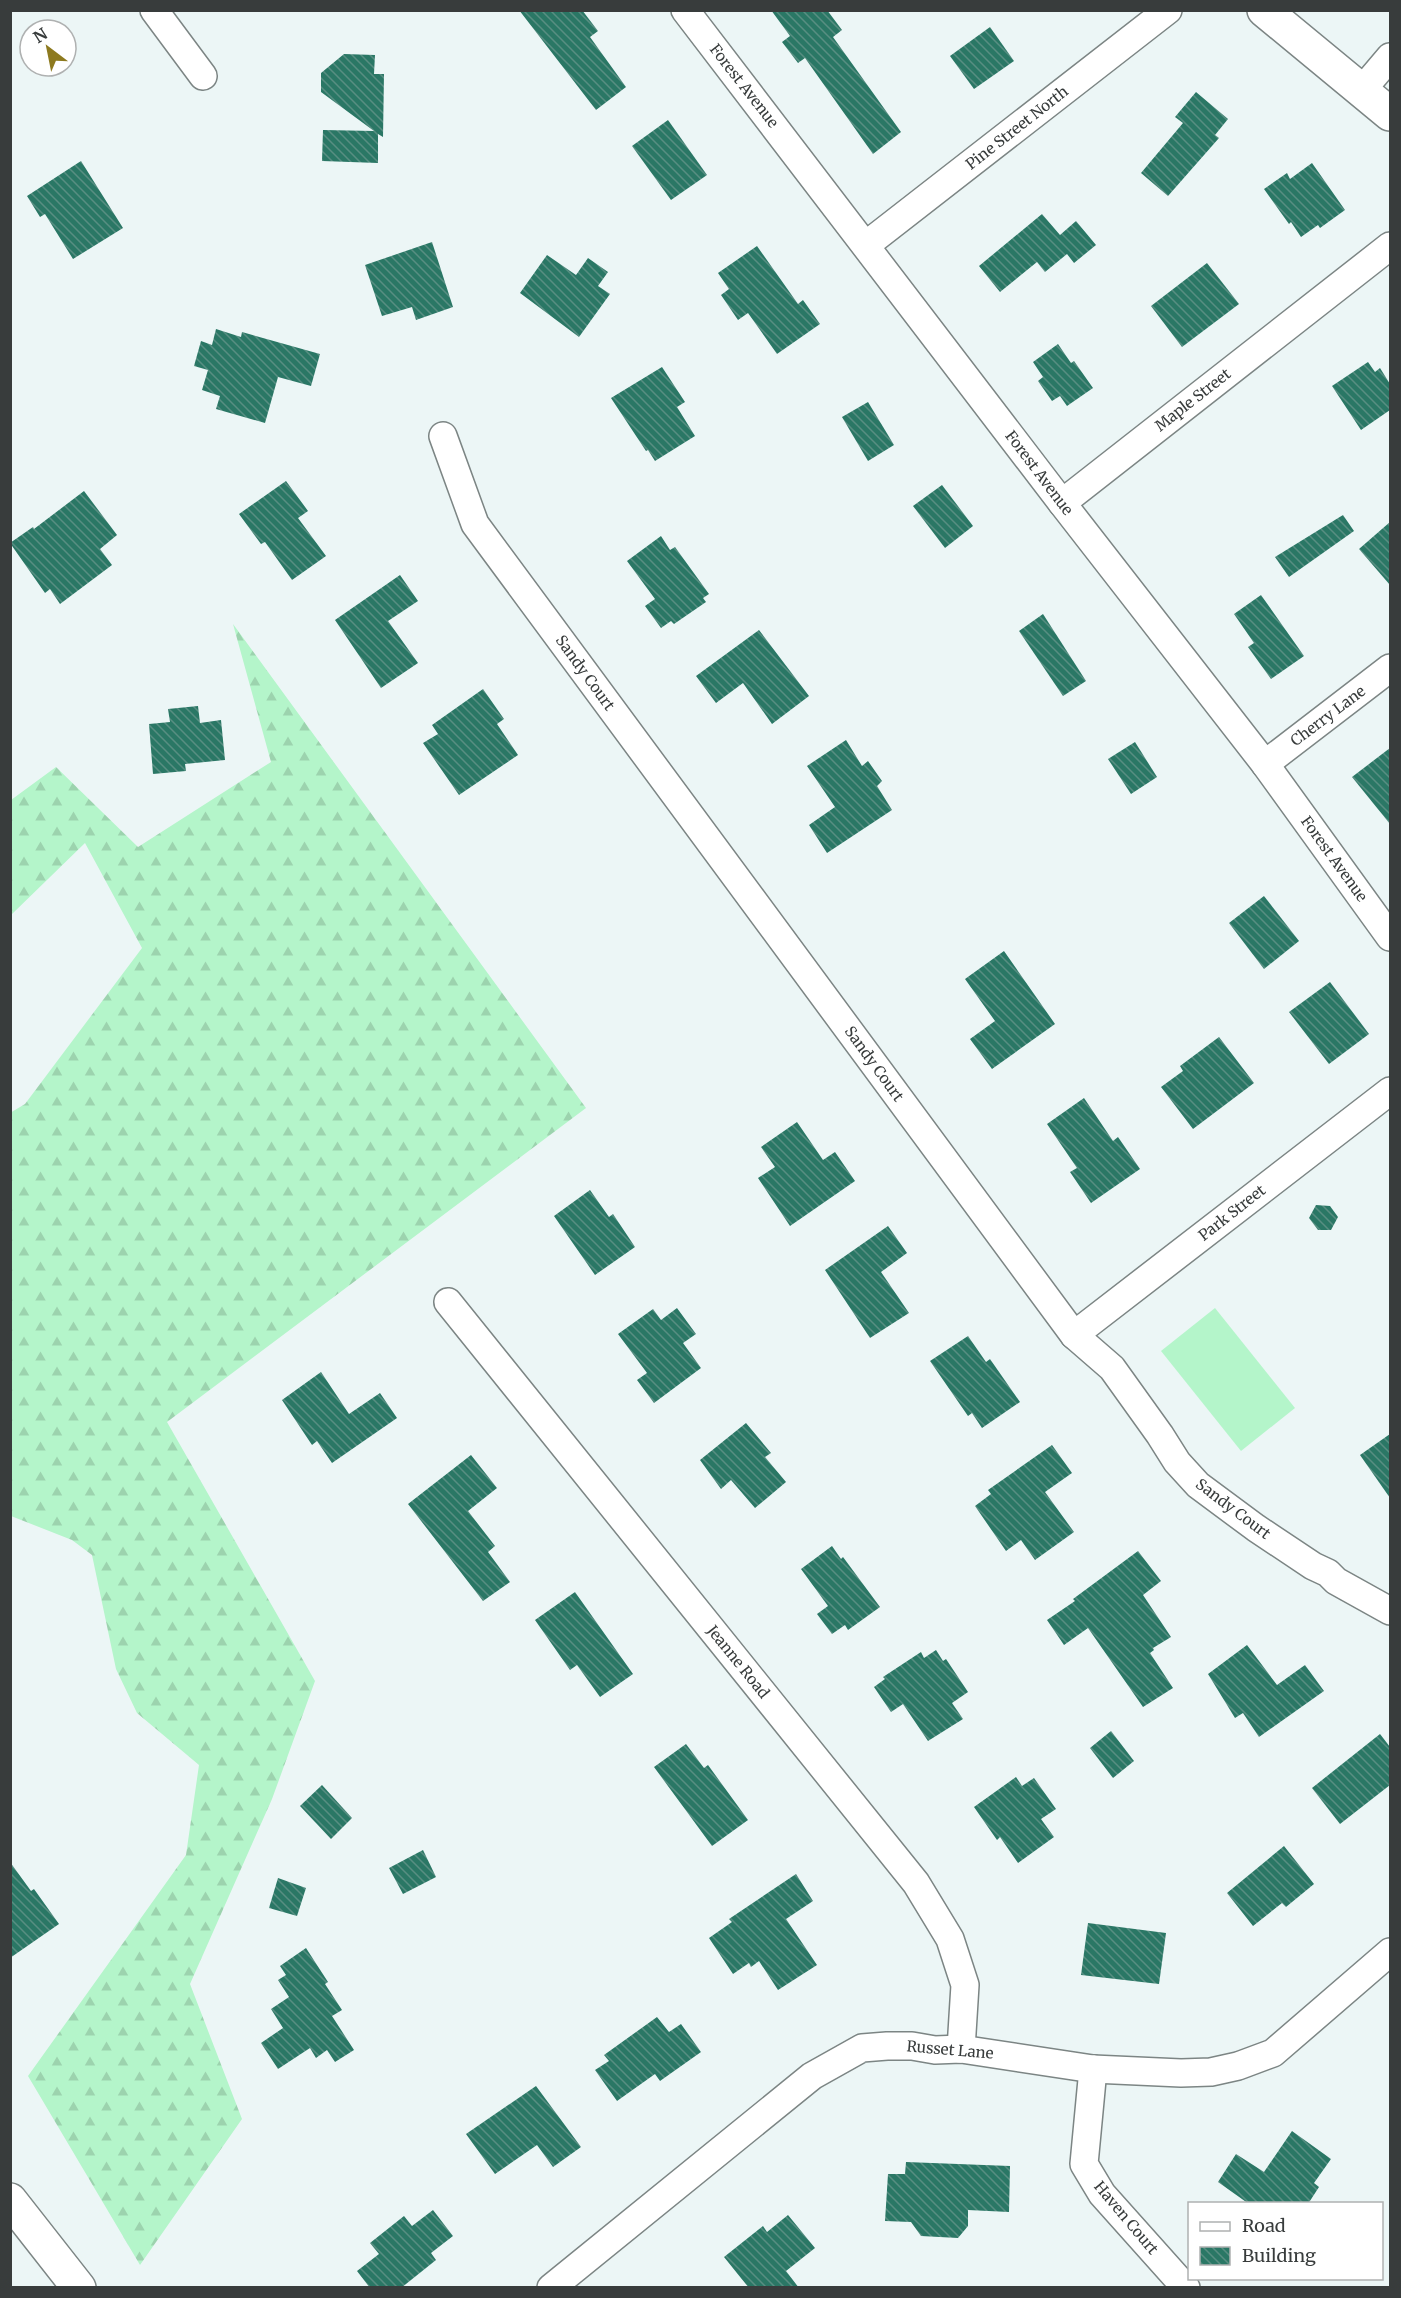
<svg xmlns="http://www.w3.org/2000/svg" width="1401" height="2298" font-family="Merriweather,serif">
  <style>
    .forest { fill: url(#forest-firs) }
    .pitch { fill: #b4f5ca }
    .building { fill: url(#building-back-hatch) }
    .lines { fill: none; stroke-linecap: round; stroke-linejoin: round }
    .street-casing { stroke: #7c8584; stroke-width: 30 }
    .secondary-casing { stroke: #7c8584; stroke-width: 36 }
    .street { stroke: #fff; stroke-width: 27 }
    .secondary { stroke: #fff; stroke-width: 33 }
    .labels { text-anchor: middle; stroke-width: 6; stroke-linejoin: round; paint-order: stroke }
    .street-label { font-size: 15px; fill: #383c3c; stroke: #fff }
  </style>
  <defs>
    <pattern id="forest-firs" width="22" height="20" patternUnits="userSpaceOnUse" patternTransform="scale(1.5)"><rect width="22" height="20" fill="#b4f5ca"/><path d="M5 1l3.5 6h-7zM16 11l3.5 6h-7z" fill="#9cd3ae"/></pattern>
    <pattern id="building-back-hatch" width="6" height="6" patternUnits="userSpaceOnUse" patternTransform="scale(1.5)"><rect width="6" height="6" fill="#2a7765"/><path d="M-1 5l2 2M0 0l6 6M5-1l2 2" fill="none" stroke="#588e82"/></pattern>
  </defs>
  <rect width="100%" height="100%" fill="#ecf6f6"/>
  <polygon class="forest" points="233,624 586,1108 167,1422 315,1681 272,1799 190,1984 242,2119 140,2265 28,2076 186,1855 199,1765 137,1713 116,1669 92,1555 72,1540 11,1516 10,1113 25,1104 142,948 85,843 11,915 11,800 56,767 138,847 271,762"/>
  <polygon class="pitch" points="1215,1308 1295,1408 1241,1451 1161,1351"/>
  <g class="building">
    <polygon points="519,10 582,10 598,31 590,37 626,87 596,110"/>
    <polygon points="771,10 827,10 842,30 833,37 901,132 873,154 805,58 798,63 782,42 790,36"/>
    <polygon points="990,27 1014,61 974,89 950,56"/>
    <polygon points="344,54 375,55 374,74 384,74 383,137 378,134 378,163 322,161 323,130 374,131 321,92 321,73"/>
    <polygon points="1196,92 1228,119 1215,135 1219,138 1168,196 1141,173 1183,123 1175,117"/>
    <polygon points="668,120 707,175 671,200 632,146"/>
    <polygon points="81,161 123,228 73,259 45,214 40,217 27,196"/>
    <polygon points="1312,163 1345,210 1320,228 1318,225 1301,237 1291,222 1289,224 1264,189 1287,173 1290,179"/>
    <polygon points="1042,214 1060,235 1076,221 1096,245 1074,263 1067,254 1045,272 1037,262 1000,292 979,266"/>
    <polygon points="432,242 453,307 416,320 412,307 382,316 365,265"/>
    <polygon points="757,246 798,304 803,300 820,324 777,354 748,313 738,320 721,295 729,289 718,273"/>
    <polygon points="547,255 576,275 588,258 608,272 598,286 610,294 579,337 520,293"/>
    <polygon points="1207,263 1239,304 1182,347 1151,306"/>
    <polygon points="216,329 241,337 242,332 320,354 311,386 278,377 265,423 216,409 220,396 202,390 208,370 194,366 201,341 212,345"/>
    <polygon points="1058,344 1071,363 1074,361 1093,388 1067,406 1060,396 1052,401 1038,381 1043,377 1033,362"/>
    <polygon points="1368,362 1375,372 1380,368 1390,384 1390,410 1361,430 1332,386"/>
    <polygon points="662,367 685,402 677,407 695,436 655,461 648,450 646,451 611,398"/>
    <polygon points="868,402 894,445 868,461 842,417"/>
    <polygon points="286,481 308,511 298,518 326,556 292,580 265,542 261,544 239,514"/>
    <polygon points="942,485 973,526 945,548 913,506"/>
    <polygon points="84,491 117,535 100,549 112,565 60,604 50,589 45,593 10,543 33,527 34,529"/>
    <polygon points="1343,515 1354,531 1289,577 1275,557"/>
    <polygon points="1390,522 1390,585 1359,549"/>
    <polygon points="661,536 670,550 675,547 709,594 703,598 706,602 674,624 671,621 661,628 645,606 655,599 627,561"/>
    <polygon points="400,575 418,601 388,621 418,663 381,688 335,620"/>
    <polygon points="1261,595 1304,656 1271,679 1248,647 1254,643 1234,614"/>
    <polygon points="1043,614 1086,681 1063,696 1019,631"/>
    <polygon points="759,630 809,696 772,724 743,683 716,703 696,676"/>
    <polygon points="483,689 504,719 497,724 518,755 459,795 423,743 438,734 432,725"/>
    <polygon points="198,706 200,723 221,720 225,760 185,764 186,771 153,774 149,724 170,722 168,709"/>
    <polygon points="846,740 862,766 868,761 882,781 877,786 892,810 827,853 809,825 835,807 807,766"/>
    <polygon points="1135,742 1157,777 1131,794 1108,759"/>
    <polygon points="1390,748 1390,824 1352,777"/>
    <polygon points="1264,896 1299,941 1264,969 1229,923"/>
    <polygon points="1004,951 1055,1024 992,1069 970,1039 995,1021 965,979"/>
    <polygon points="1330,982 1369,1034 1329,1064 1289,1012"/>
    <polygon points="1219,1037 1254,1083 1193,1129 1161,1087 1183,1071 1180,1066"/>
    <polygon points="1084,1098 1113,1141 1118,1137 1140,1169 1091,1203 1070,1172 1077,1168 1047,1124"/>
    <polygon points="797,1122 823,1160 835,1152 855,1181 790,1226 758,1178 775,1167 761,1147"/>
    <polygon points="590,1190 609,1217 613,1214 635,1247 595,1275 554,1216"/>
    <polygon points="1316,1205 1330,1206 1338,1217 1331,1230 1318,1230 1309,1218"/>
    <polygon points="888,1226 907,1253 881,1272 909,1313 870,1338 825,1270"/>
    <polygon points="677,1308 696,1334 683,1343 701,1368 654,1403 637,1380 647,1373 618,1334 653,1309 661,1320"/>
    <polygon points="968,1336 986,1362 990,1359 1020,1402 982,1428 972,1413 968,1416 930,1361"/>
    <polygon points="321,1372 349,1414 380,1393 397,1418 332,1463 317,1441 312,1445 282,1400"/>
    <polygon points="746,1423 771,1453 765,1457 786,1482 755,1508 731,1480 721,1489 700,1460"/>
    <polygon points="1390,1434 1390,1498 1360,1455"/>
    <polygon points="1052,1445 1072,1473 1045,1492 1074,1532 1035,1560 1021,1540 1006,1551 975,1506 991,1494 988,1490"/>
    <polygon points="471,1455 497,1488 468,1511 495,1546 488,1552 510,1582 483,1601 408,1504"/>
    <polygon points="832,1546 841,1559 843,1557 880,1607 848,1630 845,1625 832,1634 817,1614 828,1606 801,1569"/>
    <polygon points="1138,1551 1161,1581 1143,1595 1171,1637 1153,1648 1154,1650 1150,1653 1173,1688 1143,1707 1088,1628 1064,1645 1047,1620 1075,1601 1073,1599"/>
    <polygon points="575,1592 633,1674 600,1697 577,1665 570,1670 535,1620"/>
    <polygon points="1247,1645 1277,1685 1305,1665 1324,1691 1259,1737 1243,1713 1235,1718 1208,1674"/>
    <polygon points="936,1650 943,1661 946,1659 968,1692 952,1703 963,1719 928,1741 903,1704 891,1712 874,1687 885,1679 883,1677 921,1652 924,1658"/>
    <polygon points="1111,1731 1134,1761 1113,1778 1090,1748"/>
    <polygon points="1380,1734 1390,1747 1390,1785 1340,1824 1312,1788"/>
    <polygon points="686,1744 704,1768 708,1765 748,1820 712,1846 654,1767"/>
    <polygon points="1016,1777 1022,1786 1034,1778 1056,1809 1041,1819 1054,1837 1018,1863 1000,1837 997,1840 974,1807"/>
    <polygon points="322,1785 352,1818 331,1839 300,1806"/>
    <polygon points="1284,1846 1314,1884 1286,1907 1282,1903 1253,1926 1227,1893"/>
    <polygon points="423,1850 436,1877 403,1894 389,1868"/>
    <polygon points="10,1862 31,1891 34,1889 59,1924 10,1958"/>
    <polygon points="796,1874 813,1901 786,1919 817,1965 778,1990 759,1961 751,1967 749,1963 733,1974 709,1938 732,1922 729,1919"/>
    <polygon points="278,1878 306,1888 297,1916 269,1908"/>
    <polygon points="1088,1923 1166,1933 1159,1984 1081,1975"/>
    <polygon points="306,1948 328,1982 325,1984 342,2010 332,2016 354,2050 335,2062 327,2050 316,2058 310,2048 278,2069 261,2043 283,2028 271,2009 289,1997 278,1980 286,1975 280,1966"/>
    <polygon points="657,2017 669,2032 681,2024 701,2052 660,2081 655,2074 617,2101 595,2070 609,2061 604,2055"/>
    <polygon points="536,2086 581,2147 553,2167 537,2145 495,2174 466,2134"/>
    <polygon points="1292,2131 1331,2159 1314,2183 1319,2187 1308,2204 1249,2204 1218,2182 1236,2154 1264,2172"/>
    <polygon points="906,2162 1010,2166 1009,2212 968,2210 968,2226 958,2238 921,2236 911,2222 885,2221 888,2174 905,2174"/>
    <polygon points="433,2210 453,2236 431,2253 436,2260 401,2288 370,2288 357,2271 379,2254 370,2243 404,2216 412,2226"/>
    <polygon points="788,2215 815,2248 786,2271 799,2288 749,2288 724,2257 763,2226 767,2232"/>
  </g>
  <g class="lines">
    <defs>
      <g id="street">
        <polyline points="154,10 203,76"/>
        <polyline points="685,10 1062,503 1265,764 1390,937"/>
        <polyline points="1362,90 1390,57"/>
        <polyline points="866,245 1168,10"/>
        <polyline points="443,436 475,524 1074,1335 1112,1368 1160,1435 1177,1462 1198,1485 1256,1528 1313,1566 1328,1573 1336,1581 1390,1611"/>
        <polyline points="1062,503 1390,246"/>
        <polyline points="1265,764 1390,668"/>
        <polyline points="448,1302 916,1883 950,1939 965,1985 961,2049"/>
        <polyline points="1074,1335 1390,1091"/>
        <polyline points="1093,2069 1084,2164 1102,2194 1186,2288"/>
        <polyline points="551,2288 812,2076 862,2048 887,2046 912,2046 935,2050 961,2049 1093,2069 1181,2073 1211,2072 1238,2066 1273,2053 1390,1952"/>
      </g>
      <g id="secondary">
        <polyline points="1264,10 1390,114"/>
        <polyline points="10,2200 79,2288"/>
      </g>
    </defs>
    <use href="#street" class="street-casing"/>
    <use href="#secondary" class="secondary-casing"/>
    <use href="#street" class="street"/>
    <use href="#secondary" class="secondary"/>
  </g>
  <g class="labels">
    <g class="street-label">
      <text transform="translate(744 86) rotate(52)" y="5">Forest Avenue</text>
      <text transform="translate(1017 128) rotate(-38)" y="5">Pine Street North</text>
      <text transform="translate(1193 400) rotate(-38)" y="5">Maple Street</text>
      <text transform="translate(1039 473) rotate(53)" y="5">Forest Avenue</text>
      <text transform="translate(585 673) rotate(54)" y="5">Sandy Court</text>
      <text transform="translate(1328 716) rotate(-37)" y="5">Cherry Lane</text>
      <text transform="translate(1334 859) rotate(54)" y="5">Forest Avenue</text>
      <text transform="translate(874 1064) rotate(54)" y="5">Sandy Court</text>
      <text transform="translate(1232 1213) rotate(-38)" y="5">Park Street</text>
      <text transform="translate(1233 1509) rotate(37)" y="5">Sandy Court</text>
      <text transform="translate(738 1662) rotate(51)" y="5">Jeanne Road</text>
      <text transform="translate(950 2050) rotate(5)" y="5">Russet Lane</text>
      <text transform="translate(1126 2218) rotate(50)" y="5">Haven Court</text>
    </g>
  </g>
  <rect width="1401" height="2298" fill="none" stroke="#383c3c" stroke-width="24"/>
  <rect x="1188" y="2202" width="195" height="78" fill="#ffffff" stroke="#afb1b1" stroke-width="1.5"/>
  <rect x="1200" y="2222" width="30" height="9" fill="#ffffff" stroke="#afb1b1" stroke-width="1.5"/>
  <text x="1242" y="2232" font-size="18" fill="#383c3c">Road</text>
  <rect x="1200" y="2247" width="30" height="18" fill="url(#building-back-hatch)" stroke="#afb1b1" stroke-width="1.5"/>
  <text x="1242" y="2262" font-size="18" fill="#383c3c">Building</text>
  <g transform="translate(48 48) rotate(328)"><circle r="28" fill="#ffffff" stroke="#afb1b1" stroke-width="1.5"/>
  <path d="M0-4.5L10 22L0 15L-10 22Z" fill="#8d7a1f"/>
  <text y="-9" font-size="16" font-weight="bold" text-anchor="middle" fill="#383c3c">N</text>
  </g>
</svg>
